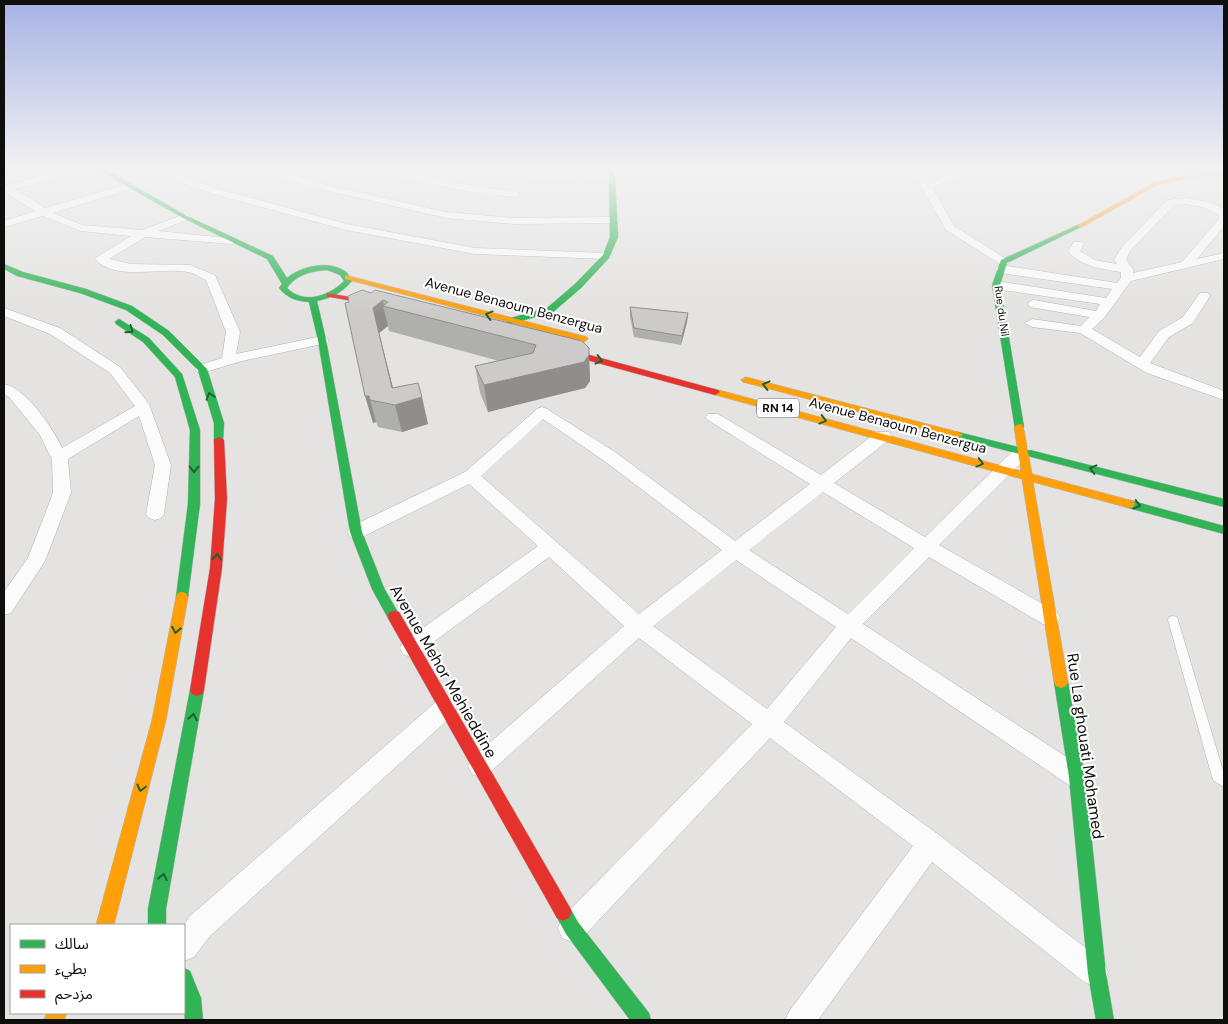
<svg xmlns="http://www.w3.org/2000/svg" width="1228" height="1024" font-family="'DM Sans','Noto Sans Arabic',sans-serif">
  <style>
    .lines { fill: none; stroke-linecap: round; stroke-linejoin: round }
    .lane-casing { stroke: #b2b2b0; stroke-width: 1 }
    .street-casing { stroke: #b2b2b0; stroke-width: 1 }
    .fast-casing { stroke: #b2b2b0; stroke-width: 1 }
    .slow-casing { stroke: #b2b2b0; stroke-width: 1 }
    .jam-casing { stroke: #b2b2b0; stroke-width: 1 }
    .lane { fill: #fbfbfb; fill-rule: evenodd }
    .street { fill: #fbfbfb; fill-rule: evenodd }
    .fast { fill: #30b455; fill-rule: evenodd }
    .slow { fill: #ff9f0a; fill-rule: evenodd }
    .jam { fill: #e5322d; fill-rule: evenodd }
    .wall { fill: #afafae }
    .shaded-wall { fill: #8f8e8d }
    .building { fill: #cccbca; stroke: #8f8e8d }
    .oneway { stroke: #1f6131 }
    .labels { text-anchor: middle; stroke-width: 4; stroke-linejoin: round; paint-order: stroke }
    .far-street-label { font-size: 11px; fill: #0e0e0d; stroke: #fff }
    .shield { fill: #fff; stroke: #565656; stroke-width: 1 }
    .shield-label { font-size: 12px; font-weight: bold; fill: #0e0e0d }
    .street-label { font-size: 14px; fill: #0e0e0d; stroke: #fff }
    .near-street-label { font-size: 16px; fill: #0e0e0d; stroke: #fff }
  </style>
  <rect width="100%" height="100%" fill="#e4e3e2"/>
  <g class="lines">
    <defs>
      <polygon id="lane" points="1173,616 1177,617 1178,620 1224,774 1224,787 1214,781 1212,777 1168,620 1169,617"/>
      <g id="street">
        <path d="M 61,171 L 77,171 L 75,173 L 15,189 L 45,208 L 131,183 L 136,186 L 134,188 L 53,213 L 82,225 L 142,230 L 185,214 L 189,215 L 190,217 L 189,219 L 158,231 L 236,239 L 238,241 L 232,244 L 145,237 L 109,259 L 131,264 L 190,265 L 215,275 L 240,332 L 236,354 L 322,336 L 329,340 L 327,343 L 242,361 L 202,373 L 197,372 L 195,369 L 197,366 L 222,358 L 226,332 L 206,280 C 201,278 196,274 192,273 C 165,265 116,283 95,259 L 97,257 L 131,236 L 81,231 L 43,216 L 4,227 L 4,221 L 35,211 L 4,192 L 4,186 Z"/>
        <polygon points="163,171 175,171 188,179 222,190 347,224 475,248 606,253 612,256 606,259 475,254 346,230 214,194 182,183"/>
        <polygon points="262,171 278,171 322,184 446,212 513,218 614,217 619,220 614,223 513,224 446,218 320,189 264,173"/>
        <polygon points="379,171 398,171 472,186 515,191 520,194 515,197 472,192 384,174"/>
        <path d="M 492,171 L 565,173 L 638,172 C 623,184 516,178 494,173 Z"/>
        <polygon points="916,171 926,171 929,182 962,171 977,171 932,187 954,226 1008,260 1010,262 1008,264 1000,264 946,230 921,186"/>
        <polygon points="1162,171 1176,171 1189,177 1184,180"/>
        <path d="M 1185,198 L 1210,202 L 1224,209 L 1224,226 L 1197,259 L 1224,253 L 1224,259 L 1131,281 L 1104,318 L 1092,329 L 1140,357 L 1159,331 L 1183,317 L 1200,293 L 1208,293 L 1210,296 L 1193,323 L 1169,337 L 1150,363 L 1224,391 L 1224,400 L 1147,373 L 1080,333 L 1032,327 L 1025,323 L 1032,319 L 1081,326 L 1089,317 L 1030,307 L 1028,304 L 1030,301 L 1034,300 L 1096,311 L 1100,304 L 996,289 L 990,285 L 996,281 L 1106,298 L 1112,289 L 1001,273 L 995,269 L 1001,265 L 1117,283 L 1121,278 L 1121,272 C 1102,269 1081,267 1068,251 L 1074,242 L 1082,242 L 1084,244 L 1080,251 L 1095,260 L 1117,264 L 1114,260 L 1121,248 L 1167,200 ZM 1185,204 L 1202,207 L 1219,215 L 1219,219 L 1182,262 L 1133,273 L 1133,269 L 1126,260 L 1130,251 L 1174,205 Z"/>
        <path d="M 4,308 L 60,328 L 120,367 L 149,404 L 171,465 L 164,514 L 161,518 L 155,520 L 149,518 L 146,514 L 155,465 L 139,416 L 68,459 L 71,493 L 45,561 L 11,613 L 4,615 L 4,592 L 28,558 L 53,493 L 52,460 L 40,435 L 9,397 L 4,394 L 4,384 C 26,388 53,428 62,448 L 135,406 L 110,373 L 50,334 L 4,316 Z"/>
        <path d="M 542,407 L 547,409 L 615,452 L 735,541 L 810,484 L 708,420 L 705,417 L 708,414 L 718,414 L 821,475 L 877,432 L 889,432 L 891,436 L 889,440 L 834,483 L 925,537 L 1017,447 L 1023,446 L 1029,447 L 1031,451 L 1029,455 L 939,545 L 1057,612 L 1060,618 L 1057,624 L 1050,626 L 1043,624 L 929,557 L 863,624 L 1085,769 L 1089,777 L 1085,785 L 1077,789 L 1069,785 L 851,638 L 784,722 L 939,835 L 1104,962 L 1108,972 L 1104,982 L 1094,986 L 1084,982 L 932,862 L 818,1020 L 785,1020 L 790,1010 L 913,846 L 770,738 L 582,938 L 572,942 L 562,938 L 558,928 L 562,918 L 752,724 L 639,638 L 488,774 L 480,777 L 472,774 L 468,766 L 472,758 L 624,626 L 549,557 L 417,654 L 410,657 L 403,654 L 400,648 L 403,642 L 538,546 L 469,484 L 362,537 L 356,539 L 350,537 L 347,532 L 350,527 L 465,472 L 537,409 ZM 543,419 L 603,460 L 722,550 L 639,614 L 481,476 ZM 823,492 L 914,548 L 848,614 L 749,550 ZM 736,560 L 836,627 L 767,709 L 653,626 Z"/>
        <polygon points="445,698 453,701 456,708 453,715 210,936 194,957 184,961 184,925 190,916 437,701"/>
      </g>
      <g id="fast">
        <path d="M 100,171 L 108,171 L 187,216 L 273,256 L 287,278 C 301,266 328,260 345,271 C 348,273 350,278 352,281 C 342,293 331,298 317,301 L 326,340 L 362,532 L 384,588 L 400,616 L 399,620 L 394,621 L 389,620 L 372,589 L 350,532 L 318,340 L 309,302 C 296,301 287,298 279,288 L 282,284 L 267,259 L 183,218 ZM 327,270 L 340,275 L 344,281 C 329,296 304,305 287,288 C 297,274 312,271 327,270 Z"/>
        <polygon points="605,171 611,171 615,175 618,237 609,258 581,288 553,312 510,324 507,323 507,319 547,308 575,284 603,255 610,237 609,175"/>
        <polygon points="1078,225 1083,226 1007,263 1000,285 1024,427 1019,430 1015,429 992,285 1001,260"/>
        <polygon points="4,264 23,272 86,289 132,306 169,331 207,369 224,423 223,442 215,442 214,440 214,423 198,370 163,335 126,310 80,293 17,276 4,269"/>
        <polygon points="119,319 149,338 182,374 200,430 200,504 188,597 186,601 182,602 178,601 176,597 188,504 190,430 175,377 143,342 116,324 115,322"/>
        <polygon points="958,432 1224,499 1224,507 954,437 953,435 954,433"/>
        <polygon points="1129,500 1224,526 1224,534 1125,507 1123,504 1125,501"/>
        <polygon points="1061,676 1066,678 1068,682 1085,777 1106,974 1114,1020 1096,1020 1088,974 1069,777 1054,682 1056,678"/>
        <polygon points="197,684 202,686 204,690 166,909 166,925 148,925 148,909 190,690 192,686"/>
        <polygon points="563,903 569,906 578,922 649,1013 651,1020 630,1020 566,934 554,912 557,906"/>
        <polygon points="184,968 190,971 201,998 203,1020 185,1020"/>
      </g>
      <g id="slow">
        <polygon points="1224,172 1224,176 1184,179 1157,185 1082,227 1077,226 1153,183 1184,175"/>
        <polygon points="345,275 587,337 588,339 584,342 581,341 345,279"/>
        <polygon points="746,377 958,432 963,435 958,438 743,382 741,380"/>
        <polygon points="715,389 1021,471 1014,427 1019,424 1023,425 1032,474 1133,501 1135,504 1133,507 1129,508 1033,482 1068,682 1066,686 1061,688 1056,686 1054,682 1022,479 712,394 712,390"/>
        <polygon points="182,592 186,593 188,597 166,720 114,925 96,925 152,720 176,597 178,593"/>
        <polygon points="47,1013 67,1013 64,1020 44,1020"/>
      </g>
      <g id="jam">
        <polygon points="327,293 385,303 389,305 385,307 330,297 327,297"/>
        <polygon points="553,345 718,390 720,392 715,395 550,350 549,348"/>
        <polygon points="219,437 224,440 227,499 222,568 204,690 202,694 197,696 192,694 190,690 210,568 215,499 214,440"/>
        <polygon points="394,611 399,612 569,906 572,912 569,918 563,921 557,918 389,620 388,616 389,612"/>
      </g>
    </defs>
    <use href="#lane" class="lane-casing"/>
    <use href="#street" class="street-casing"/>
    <use href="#fast" class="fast-casing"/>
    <use href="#slow" class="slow-casing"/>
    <use href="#jam" class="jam-casing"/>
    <use href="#lane" class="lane"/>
    <use href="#street" class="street"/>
    <use href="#fast" class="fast"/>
    <use href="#slow" class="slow"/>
    <use href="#jam" class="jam"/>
  </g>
  <g class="wall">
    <polygon points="362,290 589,355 590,381 585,388 488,412 480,393 475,366 499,361 389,331 388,326 379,333 393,388 428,424 402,432 378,427 376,422 373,423 349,302"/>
    <polygon points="630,307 688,313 687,322 681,345 634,337 630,317"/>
  </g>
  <g class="shaded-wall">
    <polygon points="383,300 384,306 383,306 388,326 379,333 397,404 422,397 428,424 402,432 395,405 373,308"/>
    <polygon points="688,313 687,322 681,345 682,336"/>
    <polygon points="589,355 590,381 585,388 488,412 484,385"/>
    <polygon points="365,396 369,396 376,422 373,423"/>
  </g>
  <g class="building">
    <polygon points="362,290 371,293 375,290 582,341 589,348 589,355 584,362 484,385 475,366 533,353 536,345 383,306 388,302 383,300 373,308 392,388 418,383 422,397 395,405 370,400 369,396 365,396 345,303 349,302 348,296"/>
    <polygon points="630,307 688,313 682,336 634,328"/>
  </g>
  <defs><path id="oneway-chevron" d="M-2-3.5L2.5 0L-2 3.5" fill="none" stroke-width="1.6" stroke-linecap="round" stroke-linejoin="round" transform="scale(1.25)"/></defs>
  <g class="oneway">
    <use href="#oneway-chevron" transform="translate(489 315) rotate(-165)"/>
    <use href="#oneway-chevron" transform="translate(130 330) rotate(35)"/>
    <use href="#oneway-chevron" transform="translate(599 360) rotate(14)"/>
    <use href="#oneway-chevron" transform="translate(766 385) rotate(-166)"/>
    <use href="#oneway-chevron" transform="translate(210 396) rotate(-108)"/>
    <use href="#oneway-chevron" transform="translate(823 420) rotate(15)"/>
    <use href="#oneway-chevron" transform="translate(980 463) rotate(15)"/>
    <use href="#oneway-chevron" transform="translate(194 469) rotate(90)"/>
    <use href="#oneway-chevron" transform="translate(1093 469) rotate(-166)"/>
    <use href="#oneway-chevron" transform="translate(1137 505) rotate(15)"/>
    <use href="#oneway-chevron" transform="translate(217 557) rotate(-86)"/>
    <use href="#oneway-chevron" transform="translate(176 630) rotate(100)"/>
    <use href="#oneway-chevron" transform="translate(193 717) rotate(-80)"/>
    <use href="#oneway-chevron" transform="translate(141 788) rotate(105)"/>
    <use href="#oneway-chevron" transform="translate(163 877) rotate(-79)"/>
  </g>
  <linearGradient id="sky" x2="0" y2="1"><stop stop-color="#a6b2e5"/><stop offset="0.54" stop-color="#f3f2f2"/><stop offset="1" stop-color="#f3f2f2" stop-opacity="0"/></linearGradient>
  <rect width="1228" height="314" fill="url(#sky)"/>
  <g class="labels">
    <g class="far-street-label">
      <text transform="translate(1002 311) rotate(82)" y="4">Rue du Nil</text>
    </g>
    <rect class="shield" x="757" y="398.5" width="42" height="19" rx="4"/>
    <g class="shield-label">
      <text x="778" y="412">RN 14</text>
    </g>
    <g class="street-label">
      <text transform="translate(514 305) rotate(15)" y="5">Avenue Benaoum Benzergua</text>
      <text transform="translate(898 425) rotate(15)" y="5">Avenue Benaoum Benzergua</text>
    </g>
    <g class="near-street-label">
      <text transform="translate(444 671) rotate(60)" y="6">Avenue Mehor Mehieddine</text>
      <text transform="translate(1086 746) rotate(82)" y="6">Rue La ghouati Mohamed</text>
    </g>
  </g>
  <rect width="1228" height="1024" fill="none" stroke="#0e0e0d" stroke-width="10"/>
  <rect x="10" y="924" width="175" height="90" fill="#ffffff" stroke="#9f9f9e"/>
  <rect x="20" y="940" width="25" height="8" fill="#30b455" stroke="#9f9f9e"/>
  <text x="55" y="949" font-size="15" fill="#0e0e0d">سالك</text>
  <rect x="20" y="965" width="25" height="8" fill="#ff9f0a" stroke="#9f9f9e"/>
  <text x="55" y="974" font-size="15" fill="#0e0e0d">بطيء</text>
  <rect x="20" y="990" width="25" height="8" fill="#e5322d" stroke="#9f9f9e"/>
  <text x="55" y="999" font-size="15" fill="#0e0e0d">مزدحم</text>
</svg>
